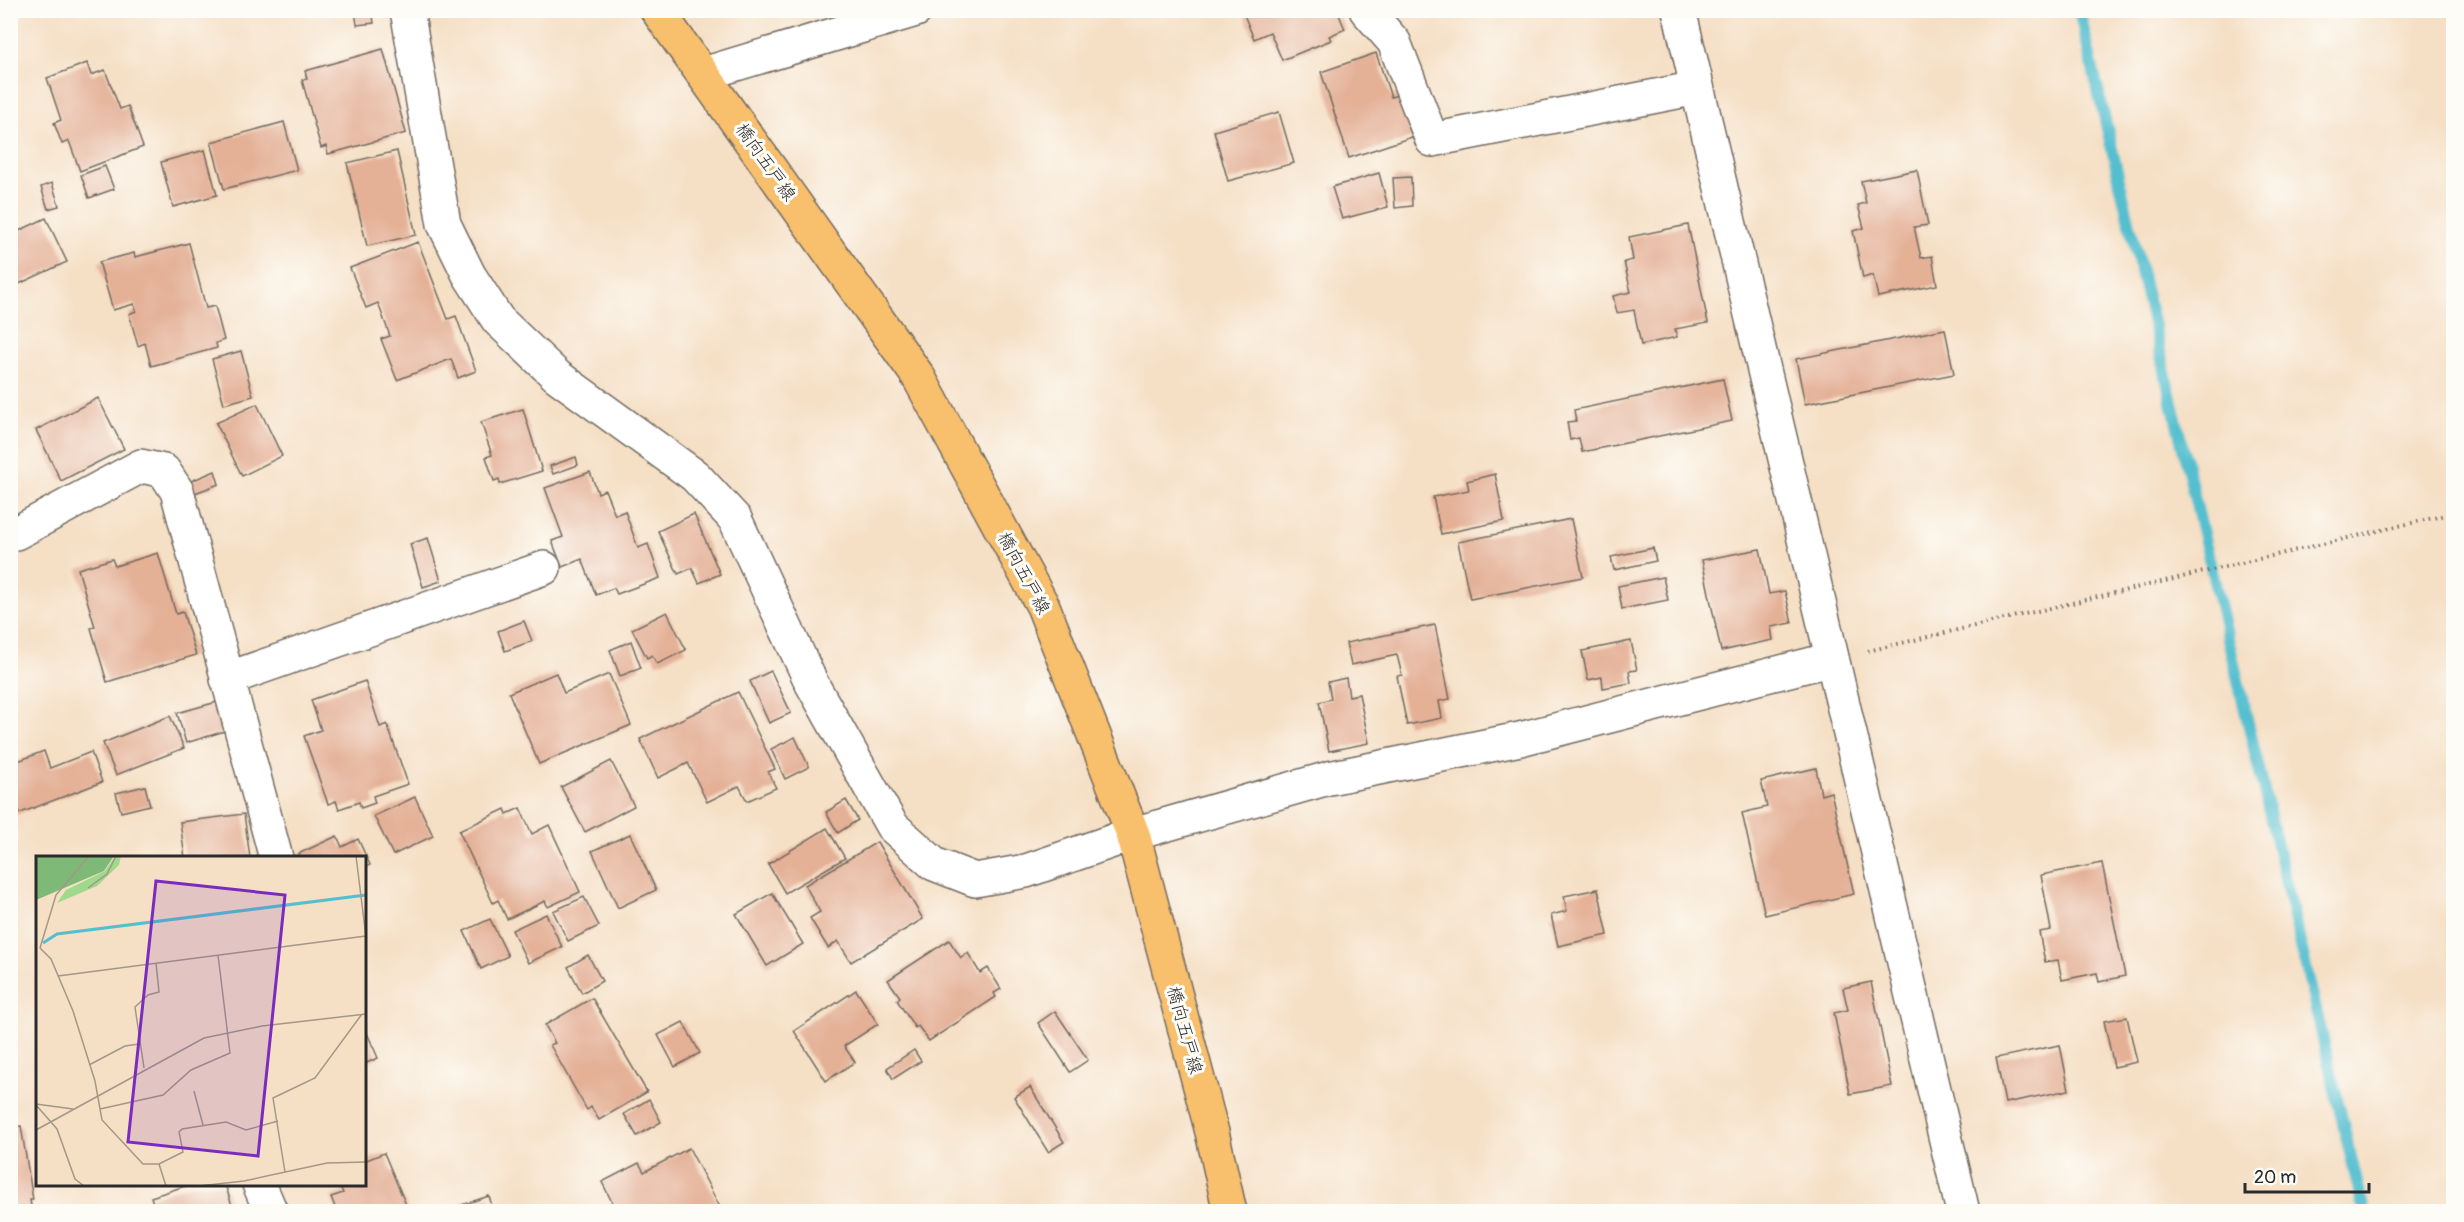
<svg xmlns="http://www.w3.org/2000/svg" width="2464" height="1222" font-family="Pangolin,'Klee One',sans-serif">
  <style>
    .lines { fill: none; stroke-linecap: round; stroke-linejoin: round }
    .stream { stroke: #54bfcf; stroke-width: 12 }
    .building { fill: #e4b096 }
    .minor-casing { stroke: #726a61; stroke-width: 36 }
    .primary-casing { stroke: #726a61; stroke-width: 36 }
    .path { stroke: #726a61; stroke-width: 4; stroke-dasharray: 1.5 4.5; stroke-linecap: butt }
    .minor { stroke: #fff; stroke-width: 33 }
    .primary { stroke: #f8bf6c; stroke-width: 33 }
    .labels { text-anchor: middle; stroke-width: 6; stroke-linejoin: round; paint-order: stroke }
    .street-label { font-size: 18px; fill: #2b2b2b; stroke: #fdfcf7 }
    .inset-river { fill: none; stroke: #54bfcf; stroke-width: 3 }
    .inset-road { fill: none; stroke: #a49787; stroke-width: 1.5 }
    .view { fill: #7b2cbf; fill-opacity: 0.15; stroke: #7b2cbf; stroke-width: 3 }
    .inset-edge { fill: none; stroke: #2b2b2b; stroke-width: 3 }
  </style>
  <rect width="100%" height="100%" fill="#fdfcf7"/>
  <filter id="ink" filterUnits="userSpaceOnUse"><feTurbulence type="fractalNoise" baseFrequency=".0167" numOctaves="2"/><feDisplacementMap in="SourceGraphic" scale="12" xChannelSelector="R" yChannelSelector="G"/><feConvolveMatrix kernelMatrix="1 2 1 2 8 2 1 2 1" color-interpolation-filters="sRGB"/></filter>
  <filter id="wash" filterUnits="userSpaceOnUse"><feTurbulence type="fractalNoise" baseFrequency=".008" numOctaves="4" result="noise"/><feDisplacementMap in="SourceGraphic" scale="24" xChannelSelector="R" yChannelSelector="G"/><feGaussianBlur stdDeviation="1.35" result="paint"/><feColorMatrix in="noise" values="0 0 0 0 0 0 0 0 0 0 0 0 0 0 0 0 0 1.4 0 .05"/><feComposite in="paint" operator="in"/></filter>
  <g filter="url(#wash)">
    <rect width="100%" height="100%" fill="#f5dfc5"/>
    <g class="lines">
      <polyline class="stream" points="2079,10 2364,1212"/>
    </g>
    <g id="blocks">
      <g class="building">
        <polygon points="355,10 372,10 374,23 357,25"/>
        <polygon points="1242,10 1319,10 1319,12 1337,10 1345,29 1329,36 1331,40 1282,60 1270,32 1254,39"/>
        <polygon points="383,49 406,133 328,154 326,146 321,148 302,80 307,79 305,71"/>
        <polygon points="1376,53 1391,97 1398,95 1412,137 1349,158 1321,72"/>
        <polygon points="87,63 91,75 105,70 120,109 128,106 143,147 80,171 69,141 62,144 54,123 61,120 47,78"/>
        <polygon points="1279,112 1294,163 1228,181 1214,131"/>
        <polygon points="284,122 297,170 224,189 211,142"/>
        <polygon points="205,150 217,195 173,207 161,162"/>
        <polygon points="397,151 416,235 367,246 347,163"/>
        <polygon points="105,166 114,189 89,198 81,175"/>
        <polygon points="1917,170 1928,225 1914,227 1921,258 1932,256 1937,285 1878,297 1873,275 1863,278 1853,231 1864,228 1858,205 1866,203 1861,181"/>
        <polygon points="1379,173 1388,207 1342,219 1332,187"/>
        <polygon points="1411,177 1412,206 1395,208 1393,178"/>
        <polygon points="52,183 59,206 48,209 41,187"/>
        <polygon points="46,218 67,262 10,288 10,235"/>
        <polygon points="1688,225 1708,323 1675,329 1677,337 1641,345 1634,310 1617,313 1613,296 1631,292 1624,262 1633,260 1629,237"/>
        <polygon points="418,242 448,319 456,316 476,371 458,378 451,359 397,380 381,339 390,336 378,303 366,308 350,268"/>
        <polygon points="189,243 206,308 215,306 224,340 216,343 217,348 151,366 145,343 138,346 129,314 136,311 134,304 113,310 99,262 134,253 135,257"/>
        <polygon points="1945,329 1954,374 1805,404 1796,359"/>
        <polygon points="241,351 253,396 224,404 212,359"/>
        <polygon points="1723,379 1732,421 1582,452 1579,438 1570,440 1567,422 1576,421 1574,410"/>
        <polygon points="98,398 124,449 61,481 36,430"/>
        <polygon points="257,404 282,456 242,476 216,423"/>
        <polygon points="523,409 542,471 500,484 499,479 494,481 486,457 492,455 481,422"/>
        <polygon points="576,457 578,465 553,474 550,466"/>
        <polygon points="215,471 219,484 195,493 191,481"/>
        <polygon points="590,472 598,493 605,490 615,515 625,511 638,548 648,544 660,578 617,594 614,588 596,595 582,559 562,567 552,541 563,537 545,488"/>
        <polygon points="1495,474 1504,521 1441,534 1433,497 1469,490 1467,481"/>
        <polygon points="694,514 720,574 699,583 692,568 678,574 658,531"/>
        <polygon points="1571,519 1583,577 1470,599 1458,542"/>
        <polygon points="428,538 441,581 423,587 410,544"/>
        <polygon points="1653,548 1656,561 1614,570 1611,557"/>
        <polygon points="1760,549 1769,594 1785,591 1792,623 1771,627 1773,640 1721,651 1702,560"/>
        <polygon points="158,553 176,614 183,612 196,655 107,682 91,628 95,627 78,569 112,559 115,566"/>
        <polygon points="1663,577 1668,600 1622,609 1618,586"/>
        <polygon points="667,612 686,650 657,664 652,655 647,658 632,629"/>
        <polygon points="524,621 532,641 505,651 498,631"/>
        <polygon points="1435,625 1450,699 1439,701 1442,718 1407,725 1397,676 1402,675 1397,655 1351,665 1346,643"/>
        <polygon points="631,641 641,668 620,676 610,650"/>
        <polygon points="1631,641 1637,670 1629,671 1631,683 1603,688 1602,677 1588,680 1582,651"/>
        <polygon points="771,671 791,713 769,723 750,681"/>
        <polygon points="556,673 564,693 609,674 631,725 539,764 509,693"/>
        <polygon points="1346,678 1349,696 1359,694 1369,743 1329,751 1319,702 1331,699 1328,682"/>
        <polygon points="365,681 380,727 387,724 408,784 373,796 375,803 361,808 359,802 339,809 336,801 328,804 304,736 321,730 311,700"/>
        <polygon points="738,692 775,769 768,772 776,788 747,801 739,786 707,802 688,763 658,778 640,739"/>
        <polygon points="217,702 225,731 186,743 177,713"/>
        <polygon points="170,716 184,748 116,775 103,743"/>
        <polygon points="795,737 809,767 785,779 771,749"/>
        <polygon points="44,751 50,768 91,752 102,782 10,817 10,764"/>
        <polygon points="611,761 634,806 585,832 561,787"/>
        <polygon points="1816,768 1821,795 1831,792 1854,894 1765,915 1742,813 1767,807 1761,781"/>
        <polygon points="145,786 150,805 121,812 116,793"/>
        <polygon points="415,797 433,836 393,855 374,816"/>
        <polygon points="846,800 858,820 838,833 826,812"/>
        <polygon points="520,808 532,834 549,825 580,892 548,907 545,901 507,919 498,900 493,903 459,831 505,809 507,814"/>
        <polygon points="244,814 250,858 185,858 180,822"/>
        <polygon points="827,828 845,858 785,893 768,864"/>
        <polygon points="630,834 656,890 618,908 592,851"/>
        <polygon points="337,836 342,847 358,839 370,865 364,868 364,858 299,858 298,854"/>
        <polygon points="877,842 923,919 851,962 838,941 828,948 810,918 820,912 805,885"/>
        <polygon points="2102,863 2125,976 2099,982 2097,973 2062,980 2058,960 2045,962 2039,932 2051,930 2041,875"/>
        <polygon points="1598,889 1608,935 1558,946 1551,915 1567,911 1564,896"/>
        <polygon points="772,893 803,944 767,966 736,914"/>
        <polygon points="584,897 599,926 568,941 553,911"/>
        <polygon points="546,914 562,947 528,963 512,930"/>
        <polygon points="490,919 508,956 481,969 464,931"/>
        <polygon points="949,940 961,958 968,953 980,973 988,968 1001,989 994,993 996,997 929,1041 918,1026 915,1028 897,1000 900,997 888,980"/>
        <polygon points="588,955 602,981 582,993 568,967"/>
        <polygon points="1871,982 1892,1086 1850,1094 1834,1013 1848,1010 1843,988"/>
        <polygon points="856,990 878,1024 844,1046 855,1062 826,1081 794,1031"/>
        <polygon points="592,998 647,1092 599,1120 591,1107 587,1110 550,1045 555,1043 545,1025"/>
        <polygon points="1055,1011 1088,1060 1070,1072 1038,1023"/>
        <polygon points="2127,1017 2137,1062 2114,1067 2104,1021"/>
        <polygon points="683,1022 700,1053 675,1067 658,1035"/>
        <polygon points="364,1026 378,1058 364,1064"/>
        <polygon points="2060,1045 2069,1090 2005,1103 1996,1058"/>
        <polygon points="914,1050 921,1061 893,1079 887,1068"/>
        <polygon points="1030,1087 1064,1142 1048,1152 1014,1097"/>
        <polygon points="649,1099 661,1122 637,1136 624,1114"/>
        <polygon points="21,1126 33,1200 30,1200 32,1212 10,1212 10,1127"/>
        <polygon points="689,1148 721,1209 717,1212 617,1212 602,1182 639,1163 644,1172"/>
        <polygon points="384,1153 409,1212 337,1212 331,1197 343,1193 339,1184 364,1184 364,1161"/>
        <polygon points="191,1184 225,1184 234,1212 156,1212 151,1197"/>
        <polygon points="489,1196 494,1212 443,1212 443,1211"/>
      </g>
    </g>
  </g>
  <g filter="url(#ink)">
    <use href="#blocks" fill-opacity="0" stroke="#726a61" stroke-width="1.5"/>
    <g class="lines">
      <defs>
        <g id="minor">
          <polyline points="407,10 444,224 469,275 498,320 557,376 695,476 735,519 812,684 892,826 934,864 975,880 1026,871 1133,834 1329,778 1520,739 1832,659"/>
          <polyline points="1366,10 1394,42 1432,140 1697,88"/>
          <polyline points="1679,10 1963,1212"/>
          <polyline points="703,74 916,10"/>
          <polyline points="10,534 16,533 141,466 164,471 177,491 276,858"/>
          <polyline points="227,679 544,568"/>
          <polyline points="259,1184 271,1212"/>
        </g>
        <polyline id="primary" points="657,10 918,376 1043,606 1133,834 1212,1132 1230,1212"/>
      </defs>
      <use href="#minor" class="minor-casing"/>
      <use href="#primary" class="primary-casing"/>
      <polyline class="path" points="1868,651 2454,513"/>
      <use href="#minor" class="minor"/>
      <use href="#primary" class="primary"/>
    </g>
  </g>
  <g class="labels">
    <g class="street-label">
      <text transform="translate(766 162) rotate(55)" y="6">橋向五戸線</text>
      <text transform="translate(1024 573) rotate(62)" y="6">橋向五戸線</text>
      <text transform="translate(1185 1030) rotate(75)" y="6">橋向五戸線</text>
    </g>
  </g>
  <g transform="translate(36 856)">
    <rect width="330" height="330" fill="#f5dfc5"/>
    <path d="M 0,0 L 78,0 L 68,15 L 0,44 Z" fill="#7fb978"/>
    <path d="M 79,0 L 85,0 L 83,9 L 61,30 L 21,47 L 30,34 L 69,15 Z" fill="#9fd98c"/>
    <path class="inset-river" d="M 7,87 L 21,78 L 330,39"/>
    <path class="inset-road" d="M 320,0 L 330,81M 52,32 L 71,18 L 80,0M 4,92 L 15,103 L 37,155 L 59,225 L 66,264 L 107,308 L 123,308 L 147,296 L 143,276 L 146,273 L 190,266 L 210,274 L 242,265M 4,92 L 20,39 L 53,0M 22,120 L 330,80M 53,209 L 89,190 L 103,188M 108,212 L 99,151 L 112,139 L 123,136 L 120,107M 158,235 L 167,269M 0,248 L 37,253M 0,249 L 21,273 L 39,323 L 48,330M 64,253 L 127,239 L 155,214 L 194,197 L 182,99M 0,274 L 168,182 L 226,170 L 330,158M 123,308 L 130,330M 249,316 L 237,242 L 279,222 L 326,158M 163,330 L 208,325 L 291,307 L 330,306"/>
    <path class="view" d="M 120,25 L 249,39 L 222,300 L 92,286 Z"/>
    <rect width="330" height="330" class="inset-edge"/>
  </g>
  <rect width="2464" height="1222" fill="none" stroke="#fdfcf7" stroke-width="36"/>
  <path d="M2245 1183v9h124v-9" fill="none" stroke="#2b2b2b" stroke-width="3"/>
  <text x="2254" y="1183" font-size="18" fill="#2b2b2b" stroke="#fdfcf7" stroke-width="4.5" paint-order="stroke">20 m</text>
</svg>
